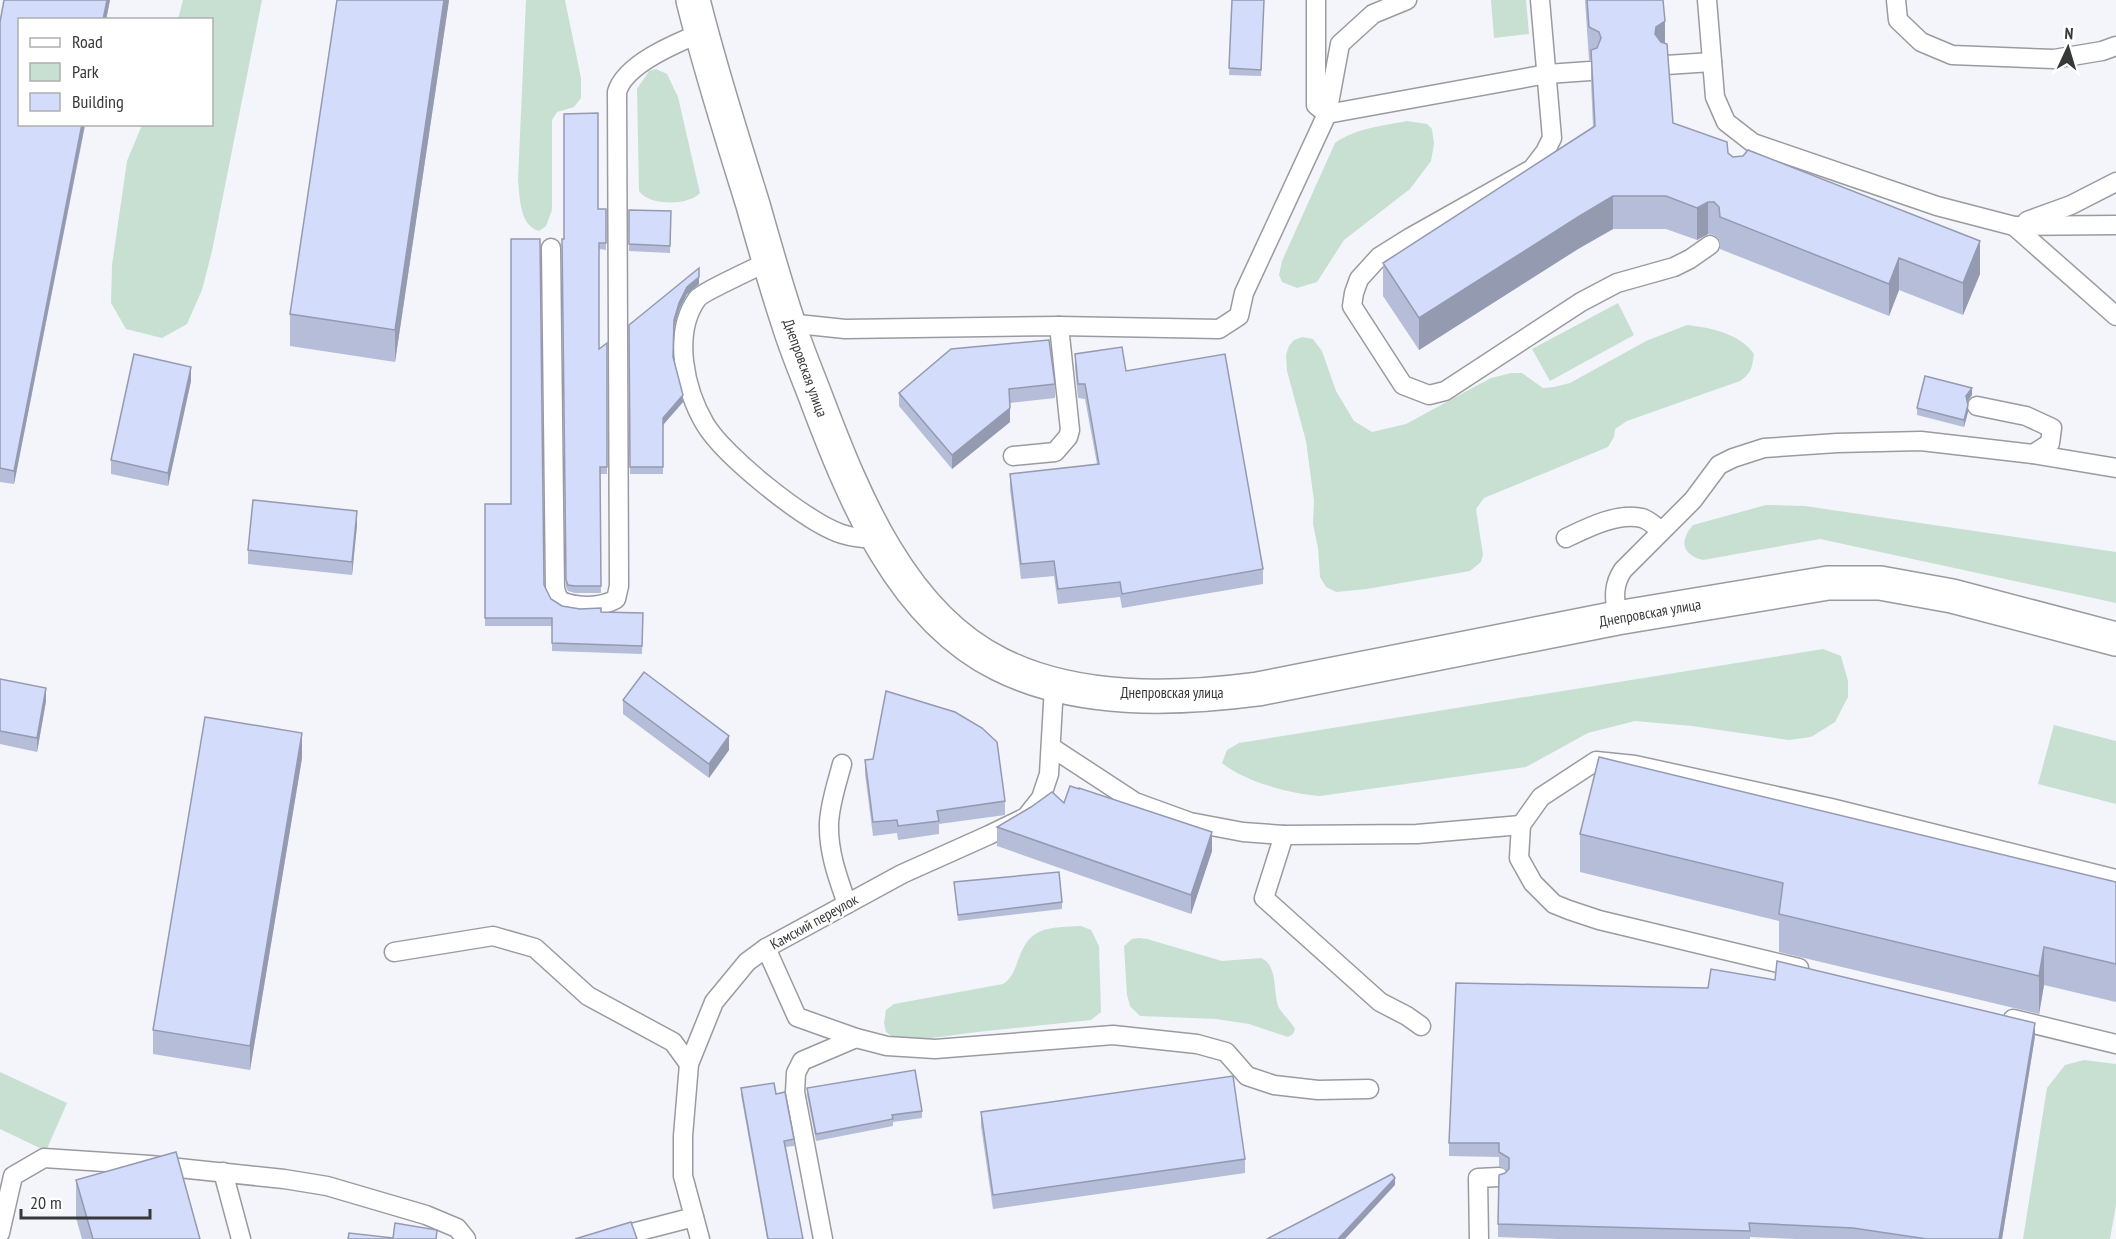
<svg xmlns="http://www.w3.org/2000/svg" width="2116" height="1239" font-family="'PT Sans Narrow',sans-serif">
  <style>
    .green { fill: #c8e0d2 }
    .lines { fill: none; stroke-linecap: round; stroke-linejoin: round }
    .service-casing { stroke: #9a9ba0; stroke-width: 21 }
    .secondary-casing { stroke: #9a9ba0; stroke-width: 36 }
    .service { stroke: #fff; stroke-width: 18 }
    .secondary { stroke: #fff; stroke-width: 33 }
    .wall { fill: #b5bdd8 }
    .shaded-wall { fill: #949ab0 }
    .building { fill: #d3dcfb; stroke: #949ab0; stroke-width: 1.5 }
    .labels { text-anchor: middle; stroke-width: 4.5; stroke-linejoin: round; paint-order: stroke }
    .street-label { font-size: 15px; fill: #37383a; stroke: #fff }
  </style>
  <rect width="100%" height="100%" fill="#f3f5fa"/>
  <g class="green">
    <polygon points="183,0 262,0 212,251 202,290 187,324 162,338 126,329 111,303 112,265 127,161 142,125 212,124 212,20 178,19"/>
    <path d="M 526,0 L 565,0 L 581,78 L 581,98 L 574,107 L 557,112 L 552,120 L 552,210 L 546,226 L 539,231 C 519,225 520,197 518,180 Z"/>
    <polygon points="1491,0 1526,0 1529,34 1494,38"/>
    <path d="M 656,69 L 667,74 L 678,97 L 700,193 C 688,206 649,206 639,191 L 637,89 L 649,71 Z"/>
    <path d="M 1407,121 L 1427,124 L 1432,129 L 1434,144 L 1431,161 L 1410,189 L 1344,240 L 1317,282 L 1297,288 L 1282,282 L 1279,275 L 1282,261 L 1335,143 C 1356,128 1382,126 1407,121 Z"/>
    <polygon points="1618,303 1634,335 1550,381 1532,349"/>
    <path d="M 1687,325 C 1711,328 1739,333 1754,354 C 1752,367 1752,373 1740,381 L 1627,421 L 1615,429 L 1614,437 L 1608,447 L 1484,498 L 1476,509 L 1483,555 L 1481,562 L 1470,571 L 1367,589 L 1336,592 L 1326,587 L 1320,577 L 1318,548 L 1313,524 L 1314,501 L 1306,441 L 1287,371 L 1286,355 L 1289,346 L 1294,340 L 1302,337 L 1313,339 L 1322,351 L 1336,391 L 1354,421 L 1372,432 L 1406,424 L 1491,378 L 1511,373 L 1522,373 L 1543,388 L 1554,387 L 1570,383 L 1646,341 Z"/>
    <path d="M 1766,505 L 1805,506 L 2116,552 L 2116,603 L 1820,539 L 1703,560 C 1682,555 1679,541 1693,525 Z"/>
    <path d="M 1823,649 L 1841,656 L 1848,681 L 1848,697 L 1835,722 L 1811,737 L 1789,740 L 1692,726 L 1635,721 L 1588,733 L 1526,767 L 1320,796 C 1291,794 1245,782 1222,763 L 1227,750 L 1239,743 Z"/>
    <polygon points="2054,725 2116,741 2116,804 2038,784"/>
    <path d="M 1081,926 L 1091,930 L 1099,946 L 1101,1012 L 1091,1020 L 977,1032 L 924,1039 L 897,1040 L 886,1032 L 884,1023 L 886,1010 L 894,1004 L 1003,984 C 1021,973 1015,944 1039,932 C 1051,926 1068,927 1081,926 Z"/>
    <path d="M 1139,938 L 1147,939 L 1222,961 L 1261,958 C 1278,965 1273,991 1278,1006 C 1281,1013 1291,1021 1295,1029 L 1293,1034 L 1288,1037 L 1249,1024 L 1216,1019 L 1140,1016 L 1130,1006 L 1127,995 L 1124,946 L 1132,939 Z"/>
    <polygon points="2084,1060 2116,1064 2116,1205 2110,1239 2023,1239 2047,1088 2065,1065"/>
    <polygon points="0,1072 67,1103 46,1151 0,1129"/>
  </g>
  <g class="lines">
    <defs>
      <g id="service">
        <polyline points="1316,0 1316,105 1327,114"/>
        <polyline points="1540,0 1552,138 1545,152 1532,169 1411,237 1379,257 1359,279 1354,293 1352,306 1403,385 1429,395 1445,391 1581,302 1617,283 1674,267 1690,259 1710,245"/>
        <polyline points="1707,0 1715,97 1726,122 1753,143 1937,206 2014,226 2116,225"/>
        <polyline points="1896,0 1898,20 1921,42 1952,55 2054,59 2102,51 2116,46"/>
        <polyline points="1666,65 1712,62"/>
        <polyline points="1327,114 1547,74 1590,71"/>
        <polyline points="2027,221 2071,205 2116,182"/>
        <polyline points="2014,226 2116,316"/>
        <path d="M 551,248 L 555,589 L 559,600 C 575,608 601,608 616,599 L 619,586 L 617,92 C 625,64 676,43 701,33"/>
        <path d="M 769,261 C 758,267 702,292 697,299 C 672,334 685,390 705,424 C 724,456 807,523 842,534 C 855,538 865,539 878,538"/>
        <polyline points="788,323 845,329 1059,326 1219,329 1239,316 1244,293 1327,114 1340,44 1373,14 1407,0"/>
        <polyline points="1977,406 2026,416 2052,428 2050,443 2033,454"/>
        <polyline points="1013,456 1055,452 1068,437 1070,430 1059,326"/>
        <path d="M 1566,538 C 1587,528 1618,512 1642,518 C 1649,520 1655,526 1661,531"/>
        <path d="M 1617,618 C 1615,600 1612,586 1623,570 L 1693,500 L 1719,465 L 1733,458 L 1764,448 L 1837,443 L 1921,441 L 2033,454 L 2116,468"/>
        <polyline points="1051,747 1135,802 1190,822 1243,832 1284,835 1264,898 1380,1002 1407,1016 1421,1026"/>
        <path d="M 842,764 C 837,783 830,803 829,823 C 828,852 838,878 847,904"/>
        <polyline points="1284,835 1417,834 1521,825"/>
        <polyline points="766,948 797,1017 856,1038 887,1046 935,1049 1113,1035 1197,1044 1226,1052 1247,1076 1274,1085 1318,1090 1369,1089"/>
        <polyline points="394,952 493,936 535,948 588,996 673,1042 689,1064"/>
        <polyline points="1799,968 1599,920 1569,910 1554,904 1533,883 1519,858 1521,825 1541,797 1596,761 1635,765 1831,808 2116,879"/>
        <polyline points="2013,1019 2116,1044"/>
        <polyline points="223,1172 241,1239"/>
        <polyline points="0,1233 13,1176 44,1158 150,1165 284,1179 327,1186 426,1215 457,1228 466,1239"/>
        <polyline points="609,1239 694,1217"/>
        <polyline points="700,1239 683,1176 683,1136 689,1064 714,1002 747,962 766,948 902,874 989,835 1026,817 1041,798 1049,774 1054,686"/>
        <polyline points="823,1239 795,1092 796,1073 802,1061 856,1038"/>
        <polyline points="1479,1239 1478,1178 1499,1177"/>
      </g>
      <path id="secondary" d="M 693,0 C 710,69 732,137 753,205 C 764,244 775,283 788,322 C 796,349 808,376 818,403 C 854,498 902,616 999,664 C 1076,703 1174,700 1258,689 L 1617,618 L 1828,583 L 1880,583 L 1952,596 L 2116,639"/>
    </defs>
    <use href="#service" class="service-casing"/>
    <use href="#secondary" class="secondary-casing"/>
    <use href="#service" class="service"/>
    <use href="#secondary" class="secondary"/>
  </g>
  <g class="wall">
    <polygon points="110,0 14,484 0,482 0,22"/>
    <polygon points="449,0 395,362 290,346 290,314"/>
    <polygon points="1232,0 1264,0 1261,76 1229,75"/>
    <polygon points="1585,0 1663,0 1665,43 1673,123 1728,153 1733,157 1980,274 1963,315 1899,290 1889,316 1720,249 1719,239 1714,235 1708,234 1697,240 1666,229 1613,229 1578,249 1419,350 1383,296 1383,263 1593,127 1591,82 1591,60 1589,60"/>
    <polygon points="598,209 606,209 606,250 599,249 599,349 607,343 607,474 600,474 601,593 575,593 568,591 566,587 562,239 564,239"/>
    <polygon points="629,210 671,211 670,253 629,251"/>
    <polygon points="699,284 687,294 679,310 674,327 673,357 683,402 663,425 663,474 630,474 629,325"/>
    <polygon points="1075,354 1126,371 1263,569 1263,584 1122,608 1120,597 1058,604 1054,576 1021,579 1010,489 1010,474 1097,464 1085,399 1078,398 1075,368"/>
    <polygon points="191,381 168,486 111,474 111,460"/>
    <polygon points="1055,384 1055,398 1010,403 1010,422 952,469 899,406 899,393"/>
    <polygon points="1972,395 1967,402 1968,412 1964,427 1917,415 1917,408"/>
    <polygon points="485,504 544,585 551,599 562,606 601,612 643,613 642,654 552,651 552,626 485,626"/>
    <polygon points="357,525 352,575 248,564 248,550"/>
    <polygon points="0,679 46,701 37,752 0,744"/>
    <polygon points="623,700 729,750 709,778 623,714"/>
    <polygon points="302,758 250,1070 153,1054 153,1030"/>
    <polygon points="865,760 1005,801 1005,815 939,824 939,834 898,840 897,833 873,836 865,774"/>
    <polygon points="1079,789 1212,851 1191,914 997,846 997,827 1064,803"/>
    <polygon points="1580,834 2116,882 2116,1002 2044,985 2039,1014 1779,952 1779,921 1580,872"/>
    <polygon points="954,882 1062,902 1062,909 958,921"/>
    <polygon points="2035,1036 2002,1239 1796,1239 1750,1237 1750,1239 1558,1239 1498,1237 1498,1224 1505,1173 1507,1171 1499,1166 1499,1157 1449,1156 1449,1143"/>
    <polygon points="741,1088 776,1094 794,1139 794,1146 786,1147 803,1239 767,1239 741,1095"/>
    <polygon points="807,1088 922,1111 922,1118 893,1122 893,1126 816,1141 807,1095"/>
    <polygon points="981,1112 1245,1159 1245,1173 993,1209 981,1126"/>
    <polygon points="76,1180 200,1239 82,1239 76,1218"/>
  </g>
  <g class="shaded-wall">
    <polygon points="107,0 110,0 106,20 103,20"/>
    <polygon points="444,0 449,0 395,362 395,330"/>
    <polygon points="1665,21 1665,54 1655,34 1656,27"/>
    <polygon points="82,124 85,124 14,484 14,471"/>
    <polygon points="1613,196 1613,229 1578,249 1419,350 1419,318 1578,217"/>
    <polygon points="1708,202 1708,234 1697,240 1697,208"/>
    <polygon points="1980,241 1980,274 1963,315 1963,283"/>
    <polygon points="1899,258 1899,290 1889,316 1889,284"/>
    <polygon points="699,268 699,284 687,294 679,310 674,327 674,320 679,303 687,287"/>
    <polygon points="191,367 191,381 168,486 168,473"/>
    <polygon points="1972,388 1972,395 1966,403 1966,396"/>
    <polygon points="683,395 683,402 663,425 663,418"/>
    <polygon points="1968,405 1968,412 1964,427 1964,420"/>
    <polygon points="1010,408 1010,422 952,469 952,455"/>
    <polygon points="357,511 357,525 352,575 352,562"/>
    <polygon points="46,688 46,701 37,752 37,738"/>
    <polygon points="302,733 302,758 250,1070 250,1046"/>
    <polygon points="729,736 729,750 709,778 709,764"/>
    <polygon points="1212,832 1212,851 1191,914 1191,895"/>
    <polygon points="2044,947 2044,985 2039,1014 2039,976"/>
    <polygon points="2035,1023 2035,1036 2002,1239 1999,1239"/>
    <polygon points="1395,1178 1395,1185 1345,1239 1338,1239"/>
  </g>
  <g class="building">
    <polygon points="4,0 107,0 103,20 20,20 20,124 82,124 14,471 0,468 0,22"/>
    <polygon points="337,0 444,0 395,330 290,314"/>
    <polygon points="1232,0 1264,0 1261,70 1229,68"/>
    <polygon points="1587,0 1663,0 1665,21 1656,27 1655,34 1661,42 1667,44 1673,123 1727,142 1728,153 1733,157 1743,156 1748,150 1980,241 1963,283 1899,258 1889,284 1720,217 1719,207 1714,202 1708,202 1697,208 1666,196 1613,196 1578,217 1419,318 1383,263 1595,126 1591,50 1597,48 1601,38 1599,32 1589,27"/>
    <polygon points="598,113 598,209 606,209 606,243 599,243 599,349 607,343 607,467 600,467 601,586 575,586 568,585 566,580 562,239 564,239 564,114"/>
    <polygon points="629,210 671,211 670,246 629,244"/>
    <polygon points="511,239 540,239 544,585 551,599 562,606 580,609 601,608 601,612 643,613 642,646 552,643 552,618 485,618 485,504 511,504"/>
    <polygon points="699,268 699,277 687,287 679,303 674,320 673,357 683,395 663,418 663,467 630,467 629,325"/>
    <polygon points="1049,340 1055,384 1009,389 1010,408 952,455 899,393 951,349"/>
    <polygon points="1122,347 1126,371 1225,354 1263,569 1122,594 1120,582 1058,589 1054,561 1021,564 1010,474 1099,464 1085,384 1078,384 1075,354"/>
    <polygon points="134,354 191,367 168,473 111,460"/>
    <polygon points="1925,376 1972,388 1966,396 1968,405 1964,420 1917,408"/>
    <polygon points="253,500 357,511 352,562 248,550"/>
    <polygon points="644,672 729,736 709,764 623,700"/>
    <polygon points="0,679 46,688 37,738 0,731"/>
    <polygon points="886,691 955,712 982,728 997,742 1005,801 937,811 939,821 898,826 897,820 873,822 865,760 873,759"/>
    <polygon points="205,717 302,733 250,1046 153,1030"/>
    <polygon points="1599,757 2116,882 2116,964 2044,947 2039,976 1779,914 1783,883 1580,834"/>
    <polygon points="1070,786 1079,789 1079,788 1212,832 1191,895 997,827 1031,807 1052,792 1064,803"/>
    <polygon points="1059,872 1062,902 958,915 954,882"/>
    <polygon points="1777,961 2035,1023 1999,1239 1927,1239 1853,1228 1749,1223 1750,1231 1498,1224 1499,1175 1505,1173 1509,1169 1509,1158 1499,1152 1499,1143 1449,1143 1456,983 1708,988 1711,969 1775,980"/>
    <polygon points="915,1070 922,1111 892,1115 893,1119 816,1134 807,1088"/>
    <polygon points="1233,1076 1245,1159 993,1195 981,1112"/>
    <polygon points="774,1083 776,1094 785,1092 794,1139 784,1141 803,1239 768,1239 741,1088"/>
    <polygon points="176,1152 200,1239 93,1239 76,1180"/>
    <polygon points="1392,1174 1395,1178 1338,1239 1267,1239"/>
    <polygon points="631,1222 637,1239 575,1239"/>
    <polygon points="395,1223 437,1230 436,1239 348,1239 349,1233 393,1238"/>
  </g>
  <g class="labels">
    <g class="street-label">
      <text transform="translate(805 368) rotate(70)" y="5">Днепровская улица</text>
      <text transform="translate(1650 613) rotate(-10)" y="5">Днепровская улица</text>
      <text x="1172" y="698">Днепровская улица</text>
      <text transform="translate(814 922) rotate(-29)" y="5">Камский переулок</text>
    </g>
  </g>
  <rect x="18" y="18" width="195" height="108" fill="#ffffff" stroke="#afafb0" stroke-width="1.5"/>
  <rect x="30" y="38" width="30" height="9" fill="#ffffff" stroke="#afafb0" stroke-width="1.5"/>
  <text x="72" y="48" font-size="18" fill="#37383a">Road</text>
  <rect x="30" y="63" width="30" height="18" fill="#c8e0d2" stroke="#afafb0" stroke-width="1.5"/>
  <text x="72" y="78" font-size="18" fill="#37383a">Park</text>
  <rect x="30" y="93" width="30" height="18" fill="#d3dcfb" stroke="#afafb0" stroke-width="1.5"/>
  <text x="72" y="108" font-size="18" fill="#37383a">Building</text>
  <g transform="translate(2068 48) rotate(4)" stroke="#ffffff" stroke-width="4.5" paint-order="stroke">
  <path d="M0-4.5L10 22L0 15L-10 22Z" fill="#37383a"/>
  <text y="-9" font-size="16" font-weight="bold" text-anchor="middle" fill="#37383a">N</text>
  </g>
  <path d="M21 1209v9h129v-9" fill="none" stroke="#37383a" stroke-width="3"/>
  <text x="30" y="1209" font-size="18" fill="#37383a" stroke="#ffffff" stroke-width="4.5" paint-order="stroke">20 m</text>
</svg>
